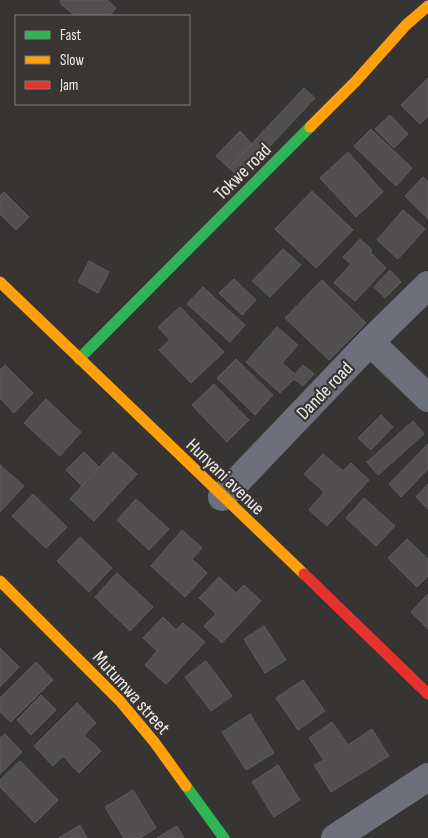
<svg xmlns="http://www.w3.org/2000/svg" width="428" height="838" font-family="'Sofia Sans Condensed',sans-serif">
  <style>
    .building { fill: #514f4f; stroke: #5f5d5c }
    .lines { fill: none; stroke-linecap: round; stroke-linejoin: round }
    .street { stroke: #6d707a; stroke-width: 28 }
    .fast { stroke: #30b455; stroke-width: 11 }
    .slow { stroke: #ff9f0a; stroke-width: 11 }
    .jam { stroke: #e5322d; stroke-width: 11 }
    .labels { text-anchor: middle; stroke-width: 4.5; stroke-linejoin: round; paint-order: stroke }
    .street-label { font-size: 19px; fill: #edecea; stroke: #383533 }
  </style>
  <rect width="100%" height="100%" fill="#373534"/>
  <g class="building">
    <polygon points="60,0 107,0 116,8 109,16 75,16 61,4"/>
    <polygon points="428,78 428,116 420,124 401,105"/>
    <polygon points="304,88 315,98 240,178 229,168"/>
    <polygon points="390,115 408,134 394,148 375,129"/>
    <polygon points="371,129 412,168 396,186 354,146"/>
    <polygon points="240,131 252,144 229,168 216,156"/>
    <polygon points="348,152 383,192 356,217 320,178"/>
    <polygon points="423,177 428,182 428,219 405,196"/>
    <polygon points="312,191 353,230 316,268 275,229"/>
    <polygon points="4,192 29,217 16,230 0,214 0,196"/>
    <polygon points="403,210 425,229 398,259 377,240"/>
    <polygon points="360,239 372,250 370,252 386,268 355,301 334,283 351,264 343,257"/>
    <polygon points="283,249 301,265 270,297 252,281"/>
    <polygon points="89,261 109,272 98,293 78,282"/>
    <polygon points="390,270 401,282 385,298 374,287"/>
    <polygon points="234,279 256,300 242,315 219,293"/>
    <polygon points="322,280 366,323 329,360 285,318"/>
    <polygon points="203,287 245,325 230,342 187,304"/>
    <polygon points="180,307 224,352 191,383 159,350 170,340 158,327"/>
    <polygon points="277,327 298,345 282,363 295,374 303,365 314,374 303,386 294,379 280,393 246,362"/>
    <polygon points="236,359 273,395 255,415 217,378"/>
    <polygon points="5,365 33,393 14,413 0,398 0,370"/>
    <polygon points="214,384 249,420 227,442 192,405"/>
    <polygon points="46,399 81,432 60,456 24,423"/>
    <polygon points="381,415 393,427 371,450 358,438"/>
    <polygon points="413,421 424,434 378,475 367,462"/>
    <polygon points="428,444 428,469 401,497 389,484"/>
    <polygon points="84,452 99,467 82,486 66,470"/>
    <polygon points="113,452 137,474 94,521 70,499"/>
    <polygon points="323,454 343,471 351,463 369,480 327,526 309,510 324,492 304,474"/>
    <polygon points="0,465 24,486 0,512"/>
    <polygon points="428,484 428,509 416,497"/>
    <polygon points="33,494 67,527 46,548 12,516"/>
    <polygon points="364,498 395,526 376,546 346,518"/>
    <polygon points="136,499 169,529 149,550 117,520"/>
    <polygon points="182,530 202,548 192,559 207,573 185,597 151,566"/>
    <polygon points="80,537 112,568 89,592 57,561"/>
    <polygon points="407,539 428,559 428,576 417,587 388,558"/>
    <polygon points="117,573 153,607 130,631 95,597"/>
    <polygon points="219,577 236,593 244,585 261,601 222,643 204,626 216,614 199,598"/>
    <polygon points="428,594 428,629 411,612"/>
    <polygon points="163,617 176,630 183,623 205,642 166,684 145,665 157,651 143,638"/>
    <polygon points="264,626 286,660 265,673 244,639"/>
    <polygon points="0,648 19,667 0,687"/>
    <polygon points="206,661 232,696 211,711 185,677"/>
    <polygon points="36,662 53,680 11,722 0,712 0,698"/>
    <polygon points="303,680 325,711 298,730 276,698"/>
    <polygon points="41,695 56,710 31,735 17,720"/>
    <polygon points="77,703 96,723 84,735 101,751 79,773 63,756 53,766 34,746"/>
    <polygon points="250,714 274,753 246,770 222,732"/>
    <polygon points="332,722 348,745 372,729 389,756 331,792 314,765 324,760 309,738"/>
    <polygon points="5,734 22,752 0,774 0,738"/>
    <polygon points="20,761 58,800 35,823 0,787 0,780"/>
    <polygon points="278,765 300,800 274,817 252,782"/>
    <polygon points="133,790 156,828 140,838 124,838 105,807"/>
    <polygon points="80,825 87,838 59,838"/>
    <polygon points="177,826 184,838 157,838"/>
  </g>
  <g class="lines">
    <g class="street">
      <polyline points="370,342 428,398"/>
      <polyline points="222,497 370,342 428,285"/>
      <polyline points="335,838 428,777"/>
    </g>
    <g class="fast">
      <polyline points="79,359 310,127"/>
      <polyline points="186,786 224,838"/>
    </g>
    <g class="slow">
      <polyline points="310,127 356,81 406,25 428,6"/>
      <polyline points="0,282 304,574"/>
      <polyline points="0,581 120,701 155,743 186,786"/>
    </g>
    <polyline class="jam" points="304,574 428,694"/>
  </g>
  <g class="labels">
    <g class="street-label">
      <text transform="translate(242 171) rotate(-45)" y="7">Tokwe road</text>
      <text transform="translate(324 390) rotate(-46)" y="7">Dande road</text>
      <text transform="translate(226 476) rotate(44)" y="7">Hunyani avenue</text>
      <text transform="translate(132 692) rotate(48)" y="7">Mutumwa street</text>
    </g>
  </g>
  <rect x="15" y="15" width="175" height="90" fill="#383533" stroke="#807e7c"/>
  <rect x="25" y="31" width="25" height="8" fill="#30b455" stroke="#807e7c"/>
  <text x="60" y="40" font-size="15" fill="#edecea">Fast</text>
  <rect x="25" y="56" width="25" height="8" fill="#ff9f0a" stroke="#807e7c"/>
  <text x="60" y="65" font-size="15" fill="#edecea">Slow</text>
  <rect x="25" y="81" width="25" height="8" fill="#e5322d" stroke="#807e7c"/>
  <text x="60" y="90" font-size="15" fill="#edecea">Jam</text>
</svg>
